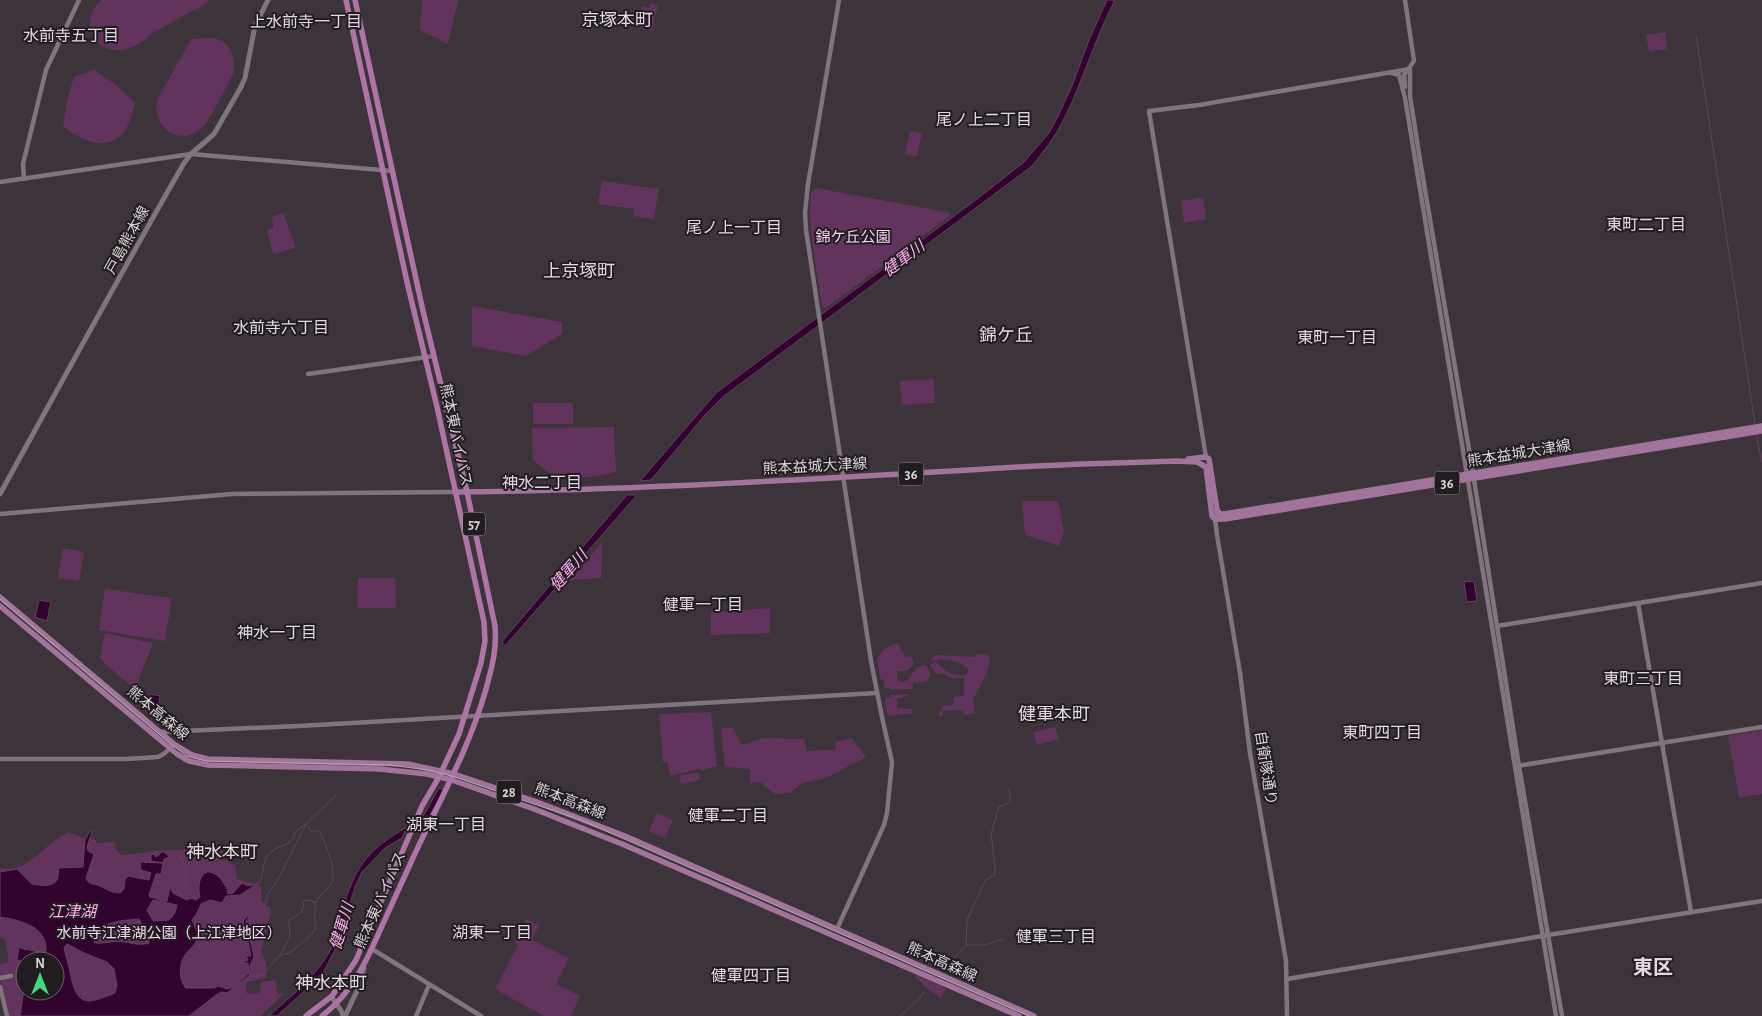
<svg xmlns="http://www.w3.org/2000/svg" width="1762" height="1016" font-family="'Alegreya Sans','Noto Sans JP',sans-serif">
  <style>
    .green { fill: #62335c; fill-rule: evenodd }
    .water { fill: #32032e; stroke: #644161; fill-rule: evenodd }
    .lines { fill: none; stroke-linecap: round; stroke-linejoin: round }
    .stream { stroke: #644161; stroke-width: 1 }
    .tertiary { stroke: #80757e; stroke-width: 4.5 }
    .secondary { stroke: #80757e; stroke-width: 5 }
    .primary { stroke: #a2749b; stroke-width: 5.5 }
    .trunk { stroke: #ae74a5; stroke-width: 5.5 }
    .tram { stroke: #b0a9af; stroke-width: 1 }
    .labels { text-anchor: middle; stroke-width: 4; stroke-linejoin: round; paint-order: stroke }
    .shield { fill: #211c20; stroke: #a29ca1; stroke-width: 1 }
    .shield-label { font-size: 14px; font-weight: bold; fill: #d9d3d8 }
    .park-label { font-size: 15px; fill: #f6d6f0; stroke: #211c20 }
    .street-label { font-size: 15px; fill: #d9d3d8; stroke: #211c20 }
    .neighbourhood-label { font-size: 16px; fill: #e3d7e1; stroke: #211c20 }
    .water-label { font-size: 16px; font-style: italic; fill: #ffb0f3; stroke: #211c20 }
    .quarter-label { font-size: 18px; fill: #e3d7e1; stroke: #211c20 }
    .district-label { font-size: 20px; font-weight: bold; fill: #e3d7e1; stroke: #211c20 }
  </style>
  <rect width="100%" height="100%" fill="#3d333b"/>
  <g class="green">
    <path d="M 102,0 L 209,0 L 207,3 L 147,36 L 148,38 C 140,43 129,50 119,50 C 90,51 80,16 102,0 Z"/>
    <polygon points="422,0 458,0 448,44 420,30"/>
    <polygon points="651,3 658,5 652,30 639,27 642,6 649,8"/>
    <polygon points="1665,32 1667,49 1649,51 1646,35"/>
    <path d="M 192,38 C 199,41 204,37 211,38 C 231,39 236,59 233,75 C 226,86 210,121 202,128 C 179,148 150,127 158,98 Z"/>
    <path d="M 94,70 L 115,84 L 135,103 C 132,114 128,132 118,138 C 99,150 78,138 63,126 L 67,100 L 74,77 Z"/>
    <polygon points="910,131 922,133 917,157 905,154"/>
    <polygon points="602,181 659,189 654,219 633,216 634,209 598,204"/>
    <path d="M 816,188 L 947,212 L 951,215 L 826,308 L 822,307 C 817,269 807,231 811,192 Z"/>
    <polygon points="1203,197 1206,219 1184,223 1181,201"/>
    <polygon points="283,213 296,248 273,254 267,230 274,228 271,217"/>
    <polygon points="472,306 562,322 562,334 526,356 472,346"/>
    <polygon points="934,379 935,403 902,405 900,381"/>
    <rect x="533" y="403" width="40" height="21"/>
    <path d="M 614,427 L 616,472 C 598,476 573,481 556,476 C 548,473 540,465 533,460 L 532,428 Z"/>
    <polygon points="1022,501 1058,501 1064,531 1059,546 1025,535"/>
    <polygon points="602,542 601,578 571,580"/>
    <polygon points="63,548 84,552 79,581 58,578"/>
    <polygon points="358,578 395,578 396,608 357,608"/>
    <polygon points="105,589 172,598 165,641 99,630"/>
    <polygon points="770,608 770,633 711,635 711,612"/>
    <polygon points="105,633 153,643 135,689 104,663 100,657"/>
    <path d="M 897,643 L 906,657 L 911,656 L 913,661 L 913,665 L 907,671 L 897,671 L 897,680 L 901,682 L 908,680 C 912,674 916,666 924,665 L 928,668 L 930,675 L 927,681 L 913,683 L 913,689 L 891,690 L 890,688 L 884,688 L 884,680 L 880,679 L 877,659 L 884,649 Z"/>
    <path d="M 977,654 L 987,655 L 990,659 L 987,673 L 973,699 L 975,713 L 965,715 L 963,710 L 943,711 L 942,716 L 938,716 L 943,706 L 953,705 L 954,697 L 964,696 L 964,678 C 957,678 948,679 944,674 L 936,673 L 930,666 L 931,664 L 936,662 C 945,670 952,677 966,675 L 968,672 L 968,668 C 959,660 944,658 933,661 L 931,659 L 936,655 L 976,657 Z"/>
    <polygon points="910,694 902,698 897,698 897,708 912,709 912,713 888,716 885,703 886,698 891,698 891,695"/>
    <polygon points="711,712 717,766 701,771 700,769 670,776 667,762 663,762 659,714"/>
    <polygon points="1055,727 1059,739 1037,745 1033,732"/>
    <polygon points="721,728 733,728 742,745 764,738 804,739 807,751 835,750 836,742 852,738 866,757 826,778 803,783 790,793 775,794 760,782 750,783 750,769 725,767"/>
    <polygon points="1762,730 1762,794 1739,798 1728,736"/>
    <polygon points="698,772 700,780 681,784 679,776"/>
    <polygon points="657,813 673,820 665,838 649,831"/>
    <path d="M 69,832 L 85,839 L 91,838 L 96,840 L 96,843 L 115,842 L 115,848 L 121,855 C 137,854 152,851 168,850 C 187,849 205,852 223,851 L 223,859 L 235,865 L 237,879 L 261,886 L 261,901 L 270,908 L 271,911 L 261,952 C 267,961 267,967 266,978 L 247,982 L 246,993 L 260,994 L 261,982 L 275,980 L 277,987 L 276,989 L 278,994 L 285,993 L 260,1016 L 9,1016 L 0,978 L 0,964 L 9,962 L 5,939 L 0,937 L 0,868 C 30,874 45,841 69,832 ZM 25,961 L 55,961 L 55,991 L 25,991 Z"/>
    <polygon points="526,919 539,925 532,940 569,958 556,984 580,996 571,1016 544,1016 495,989 518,945 515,943"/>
    <polygon points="916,975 946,988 941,998 929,990 915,977"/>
  </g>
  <g class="water">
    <path d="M 1107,0 L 1115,0 C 1094,40 1083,82 1063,121 C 1055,137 1043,152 1032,166 L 724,396 L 705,415 L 651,480 L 640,481 L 717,392 L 973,202 L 1023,163 L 1049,133 L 1058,116 L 1072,86 L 1089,40 Z"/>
    <polygon points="627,495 637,495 505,646 502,642 510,632"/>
    <polygon points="1474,581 1477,601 1467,602 1464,582"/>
    <polygon points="39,600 51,602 47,621 35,617"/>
    <polygon points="150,694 160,696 158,711 148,709"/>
    <polygon points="439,788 444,790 426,822 420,827 420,822"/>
    <path d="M 407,827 L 402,838 L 385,848 L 362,872 L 355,887 L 338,944 L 324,971 L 313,983 L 277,1016 L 269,1016 C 292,995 316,977 331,949 C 337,937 338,924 342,912 C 354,868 367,850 407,827 Z"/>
    <path d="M 90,831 L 92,832 L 87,847 L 88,851 L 94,854 L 86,878 C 89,886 94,883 100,886 C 109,890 109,892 120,893 L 124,889 L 125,880 L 128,876 L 149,880 L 151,873 L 141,870 L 140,862 L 163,863 L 151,861 L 151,855 L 154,854 L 156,857 L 159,855 L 161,852 L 164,852 L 170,857 L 164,859 L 161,874 L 156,874 L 149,895 L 150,897 C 156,898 162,902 167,901 L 170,887 L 173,893 L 187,900 L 191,898 L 196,900 L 200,897 C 197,887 200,865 215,874 C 222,878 224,885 228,890 L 227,893 L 232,894 L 242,883 C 249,888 253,885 260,882 L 240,895 L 226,896 L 222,903 L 210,900 L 201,904 L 196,915 L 192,920 C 194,925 197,930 197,935 C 198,945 189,948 185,955 C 179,964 178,980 186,988 L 214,988 L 219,986 L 227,989 L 234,987 L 249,973 L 248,963 L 242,963 L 248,960 L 246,956 L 251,956 C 250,951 245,924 243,921 L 248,916 L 249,916 L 246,922 L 248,928 L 259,921 L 249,936 L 254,956 L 250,966 L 250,975 L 227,993 L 221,992 L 216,995 L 189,1016 L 20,1016 L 25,983 L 25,991 L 55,991 L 55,961 L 44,961 C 54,929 25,921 0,917 L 0,872 L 17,869 L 32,884 C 39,885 52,888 57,880 C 59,877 58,871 59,868 L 83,867 L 85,840 ZM 153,900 L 177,905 C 176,911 174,916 169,920 L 153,921 L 147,910 ZM 139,919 L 149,938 L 149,943 C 139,946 133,943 124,942 C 115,940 105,944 95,943 L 93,940 C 101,920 121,921 139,919 ZM 67,944 L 84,953 L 107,962 L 114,969 L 117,985 L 115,993 C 111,995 92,1002 88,1001 C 72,999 72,976 68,964 C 67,958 65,954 64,948 Z"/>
    <polygon points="19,947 26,950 26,949 38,952 32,961 25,962 17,960"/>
  </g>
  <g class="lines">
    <g class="stream">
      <polyline points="1696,35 1755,424"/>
      <polyline points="1756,433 1762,463"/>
      <polyline points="168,854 171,853"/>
      <polyline points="175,854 181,857 186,870 186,887 188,889"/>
      <path d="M 260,882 C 263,874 263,862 268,855 C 276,844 293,848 295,832 L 306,824 L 336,795"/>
      <path d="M 258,921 C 267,909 264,894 275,885 L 306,824"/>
      <polyline points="967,945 986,945 1003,939"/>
      <path d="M 280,955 L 290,937 L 289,920 C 299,913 304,914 304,900 L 316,902"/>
      <polyline points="943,970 966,945 967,920 985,881 989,878 994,876 995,866 991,834 999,807 1010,802 1010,793 1008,788"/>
      <path d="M 249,975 L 255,976 L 263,975 L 279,956 L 289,953 L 306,940 L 315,930 C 316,920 312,907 318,898 C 321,893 328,890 331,884 C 338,871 325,843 319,831 L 311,831 L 307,825"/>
      <polyline points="900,1016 918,1000 924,992"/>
    </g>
    <g class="tertiary">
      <polyline points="1410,69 1410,96 1421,166 1473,473 1519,766 1562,1016"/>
      <polyline points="1392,73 1399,75 1405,98 1556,1016"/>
      <polyline points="1405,87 1404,75 1414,61 1405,0"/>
      <polyline points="24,179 23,164 46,70 79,0"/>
      <polyline points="0,182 191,154 393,171"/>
      <polyline points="308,374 434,356"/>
      <polyline points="1206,457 1149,111 1199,105 1410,69"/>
      <polyline points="1217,510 1215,519 1217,535 1240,673 1250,753 1286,961 1287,1016"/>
      <polyline points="0,514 232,494 455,492"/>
      <polyline points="1638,603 1691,912"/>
      <polyline points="1497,626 1762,583"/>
      <polyline points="160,732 299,726 877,693"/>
      <polyline points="0,759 127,759 158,757 165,753 172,746"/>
      <polyline points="1517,766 1762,727"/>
      <polyline points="837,929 884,825 887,813 892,762 882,717 871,661 806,230 805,213 808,184 839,0"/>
      <polyline points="372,949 481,1016"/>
      <polyline points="0,978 11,976"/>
      <polyline points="1287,979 1548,935 1762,901"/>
      <polyline points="0,987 7,1016"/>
      <polyline points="416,1016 429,985"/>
    </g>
    <g class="secondary">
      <path d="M 0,494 C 61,383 121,273 184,163 L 191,154 L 214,134 L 241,87 L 245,78 L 255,26 L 268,0"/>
      <path d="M 332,996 C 334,1004 342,1008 343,1016"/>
      <polyline points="345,1016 357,991 364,968"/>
    </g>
    <g class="primary">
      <polyline points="1188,459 1206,457 1209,459 1217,510 1220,514 1224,514 1762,426"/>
      <path d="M 455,492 C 643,490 830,478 1018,467 C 1071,464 1124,463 1176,461 L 1197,462 L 1206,467 L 1212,516 L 1215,519 L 1225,519 L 1762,431"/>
      <polyline points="0,597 174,744 192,755 208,759 408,764 454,774 537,802 625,836 1034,1016"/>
      <polyline points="0,606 177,754 189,761 208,765 379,769 427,774 452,780 534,809 622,844 1019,1016"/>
    </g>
    <g class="trunk">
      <polyline points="306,1016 332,996 356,960 422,806 439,777 459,734 481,663 485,641 484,622 437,407 407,282 346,0"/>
      <path d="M 322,1016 C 354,991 366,962 382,926 C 392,904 402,882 412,860 C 438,803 469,750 486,689 C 492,667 497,650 495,626 L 467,492 L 423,311 L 355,0"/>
    </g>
    <polyline class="tram" points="0,599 172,745 187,756 206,761 390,765 428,770 452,776 581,820 1029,1016"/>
  </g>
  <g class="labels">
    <g class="shield">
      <rect x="898.5" y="462.5" width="25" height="23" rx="4"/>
      <rect x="1434.5" y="471.5" width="25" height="23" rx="4"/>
      <rect x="463" y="512.5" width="22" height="23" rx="4"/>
      <rect x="496.5" y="780.5" width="25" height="23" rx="4"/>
    </g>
    <g class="shield-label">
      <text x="911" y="479">36</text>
      <text x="1447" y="488">36</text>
      <text x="474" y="529">57</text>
      <text x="509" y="797">28</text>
    </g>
    <g class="park-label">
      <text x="853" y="242">錦ケ丘公園</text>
      <text x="169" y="938">水前寺江津湖公園（上江津地区）</text>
    </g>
    <g class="street-label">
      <text transform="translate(127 240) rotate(-61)" y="5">戸島熊本線</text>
      <text transform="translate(456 435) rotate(78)" y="5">熊本東バイパス</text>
      <text transform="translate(1519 453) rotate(-9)" y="5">熊本益城大津線</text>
      <text transform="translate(815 466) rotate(-3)" y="5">熊本益城大津線</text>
      <text transform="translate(158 713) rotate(40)" y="5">熊本高森線</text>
      <text transform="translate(1266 768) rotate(81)" y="5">自衛隊通り</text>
      <text transform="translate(570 801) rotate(21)" y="5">熊本高森線</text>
      <text transform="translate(380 900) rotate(-66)" y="5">熊本東バイパス</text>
      <text transform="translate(942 962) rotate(24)" y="5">熊本高森線</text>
    </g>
    <g class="neighbourhood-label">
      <text x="306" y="27">上水前寺一丁目</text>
      <text x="71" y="41">水前寺五丁目</text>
      <text x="984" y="125">尾ノ上二丁目</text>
      <text x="1646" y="230">東町二丁目</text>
      <text x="734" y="233">尾ノ上一丁目</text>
      <text x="281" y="333">水前寺六丁目</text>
      <text x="1337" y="343">東町一丁目</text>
      <text x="542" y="488">神水二丁目</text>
      <text x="703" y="610">健軍一丁目</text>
      <text x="277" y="638">神水一丁目</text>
      <text x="1643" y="684">東町三丁目</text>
      <text x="1382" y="738">東町四丁目</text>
      <text x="728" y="821">健軍二丁目</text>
      <text x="446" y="830">湖東一丁目</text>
      <text x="492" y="938">湖東一丁目</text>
      <text x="1056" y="942">健軍三丁目</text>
      <text x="751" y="981">健軍四丁目</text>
    </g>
    <g class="water-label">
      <text transform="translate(903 258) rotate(-37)" y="6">健軍川</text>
      <text transform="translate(568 570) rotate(-49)" y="6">健軍川</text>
      <text x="72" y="917">江津湖</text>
      <text transform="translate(341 926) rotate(-73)" y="6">健軍川</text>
    </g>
    <g class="quarter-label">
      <text x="617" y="26">京塚本町</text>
      <text x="579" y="277">上京塚町</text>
      <text x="1006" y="341">錦ケ丘</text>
      <text x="1054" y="720">健軍本町</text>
      <text x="222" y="858">神水本町</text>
      <text x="331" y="989">神水本町</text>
    </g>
    <g class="district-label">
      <text x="1653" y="974">東区</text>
    </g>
  </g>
  <g transform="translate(40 976)"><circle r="24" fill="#211c20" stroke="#6b656a"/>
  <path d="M0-4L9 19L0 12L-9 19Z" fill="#41d77c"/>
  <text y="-8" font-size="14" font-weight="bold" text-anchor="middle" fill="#d9d3d8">N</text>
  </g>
</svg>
